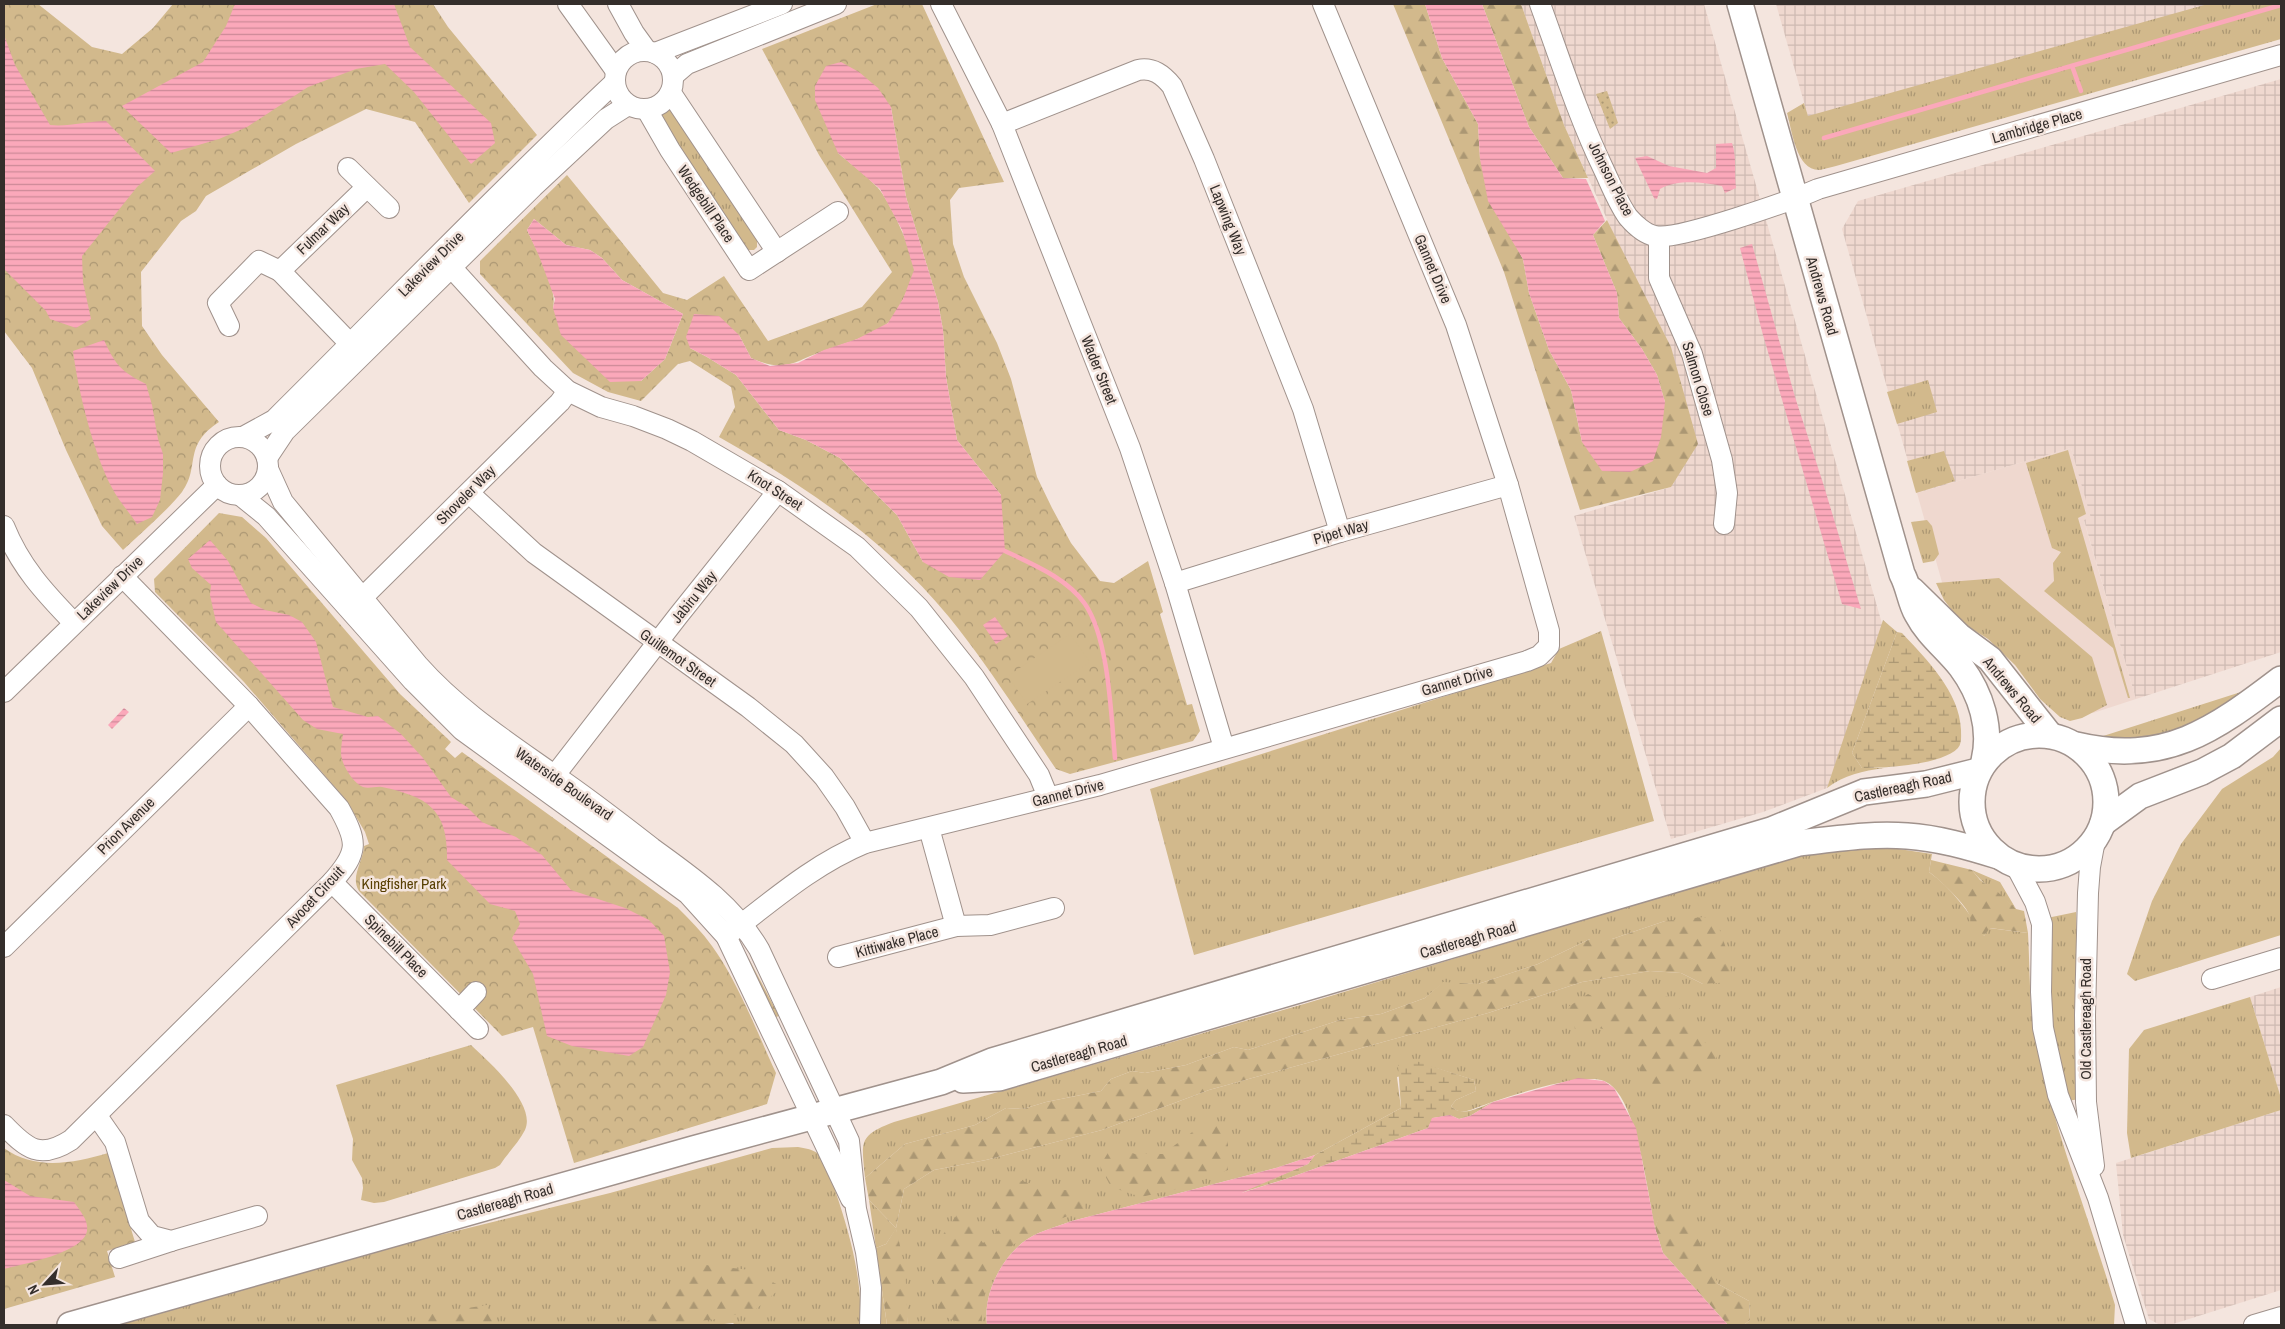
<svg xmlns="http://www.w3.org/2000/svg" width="2285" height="1329" font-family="'Archivo Narrow',sans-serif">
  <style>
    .built { fill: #efd8cf }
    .industrial { fill: url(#industrial-grid) }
    .grass { fill: url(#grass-tufts) }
    .forest { fill: url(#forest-firs) }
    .wetland { fill: url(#wetland-marsh) }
    .park { fill: url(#park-crowns); fill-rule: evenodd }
    .garden { fill: url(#garden-dots) }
    .pitch { fill: #d2b98c }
    .water { fill: url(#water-rules) }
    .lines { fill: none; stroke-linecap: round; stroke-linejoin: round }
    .stream { stroke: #fba8ba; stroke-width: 4.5 }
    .minor-casing { stroke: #a0928c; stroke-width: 22 }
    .major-casing { stroke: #a0928c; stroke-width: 28 }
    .minor { stroke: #fff; stroke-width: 20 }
    .major { stroke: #fff; stroke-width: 25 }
    .labels { text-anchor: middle; stroke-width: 5; stroke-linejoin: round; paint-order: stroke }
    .street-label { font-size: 15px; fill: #342e2b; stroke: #f4e5de }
    .park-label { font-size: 15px; fill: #573e01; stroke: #f4e5de }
  </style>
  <defs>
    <pattern id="industrial-grid" width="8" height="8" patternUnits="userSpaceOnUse" patternTransform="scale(1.25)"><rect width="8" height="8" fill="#efd8cf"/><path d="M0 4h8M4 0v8" fill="none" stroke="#cebab2"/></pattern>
    <pattern id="grass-tufts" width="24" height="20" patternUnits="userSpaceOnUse" patternTransform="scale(1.25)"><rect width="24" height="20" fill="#d2b98c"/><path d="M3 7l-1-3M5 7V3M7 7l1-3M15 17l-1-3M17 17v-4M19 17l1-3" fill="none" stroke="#ab9773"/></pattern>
    <pattern id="forest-firs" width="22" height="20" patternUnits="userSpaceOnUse" patternTransform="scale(1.25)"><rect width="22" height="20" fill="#d2b98c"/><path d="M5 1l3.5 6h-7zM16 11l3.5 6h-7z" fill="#ab9773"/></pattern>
    <pattern id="wetland-marsh" width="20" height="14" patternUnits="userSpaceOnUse" patternTransform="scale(1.25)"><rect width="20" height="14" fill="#d2b98c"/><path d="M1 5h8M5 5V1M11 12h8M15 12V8" fill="none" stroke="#ab9773"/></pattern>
    <pattern id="park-crowns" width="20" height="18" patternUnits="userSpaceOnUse" patternTransform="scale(1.25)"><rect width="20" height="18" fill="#d2b98c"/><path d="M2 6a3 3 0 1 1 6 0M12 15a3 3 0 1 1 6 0" fill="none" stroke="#ab9773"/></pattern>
    <pattern id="garden-dots" width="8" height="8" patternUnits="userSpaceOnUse" patternTransform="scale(1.25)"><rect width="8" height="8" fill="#d2b98c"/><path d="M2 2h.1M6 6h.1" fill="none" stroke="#ab9773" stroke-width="1.8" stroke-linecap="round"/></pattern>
    <pattern id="water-rules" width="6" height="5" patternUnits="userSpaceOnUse" patternTransform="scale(1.25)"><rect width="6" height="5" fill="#fba8ba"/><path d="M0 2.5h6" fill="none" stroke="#cc8997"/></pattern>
  </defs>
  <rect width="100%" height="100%" fill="#f4e5de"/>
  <polygon class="built" points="2071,448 2092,518 2084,521 2136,699 2093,713 1945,593 1917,493"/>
  <g class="industrial">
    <polygon points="1521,4 1704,4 1883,627 1827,788 1763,812 1671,839 1574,516 1671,487 1671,347 1616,239 1564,125"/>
    <polygon points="1776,4 2281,4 1815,141"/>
    <polygon points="2281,79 2281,652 2136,699 2084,520 2091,518 2071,448 1917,493 1842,229 1858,201"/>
    <polygon points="2281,987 2281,1098 2250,997"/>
    <polygon points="2281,1110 2281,1290 2170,1325 2160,1325 2149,1319 2123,1235 2116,1163"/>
  </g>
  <g class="grass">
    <path d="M 2208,4 L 2281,4 L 2281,39 L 1836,166 C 1831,167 1825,169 1820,170 C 1796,171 1792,130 1787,113 L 1804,103 L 1808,116 Z"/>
    <polygon points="670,106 757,237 757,247 754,250 745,250 655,116"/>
    <polygon points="1928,380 1937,412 1897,424 1887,392"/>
    <polygon points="2068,450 2086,514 2078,518 2130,698 2128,698 2113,648 2044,591 2054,581 2053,563 2061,552 2052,548 2026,463"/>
    <polygon points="1944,451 1955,481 1916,493 1907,461"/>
    <polygon points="1927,520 1932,526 1939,554 1934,561 1923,563 1911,522"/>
    <polygon points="1999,578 2092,657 2107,705 2082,718 2070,721 2060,717 2040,699 2015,665 1988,639 1961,622 1944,600 1936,583"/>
    <path d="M 1883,620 L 1897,632 L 1852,753 L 1862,768 L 1884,768 C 1863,771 1844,775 1827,788 Z"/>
    <polygon points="1601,631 1654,821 1194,955 1150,789 1551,663 1559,649"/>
    <polygon points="2244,691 2220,711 2161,737 2127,740 2097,738"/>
    <polygon points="2281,748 2281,935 2135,981 2127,974 2152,901 2181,844 2222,789 2273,757"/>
    <path d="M 1853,848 L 1892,848 L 1932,854 L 1929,872 C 1952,888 1969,913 1984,936 L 1989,928 L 2028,933 C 2030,970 2029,1007 2036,1043 C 2055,1133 2089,1217 2115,1305 L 2114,1325 L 1744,1325 L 1750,1320 L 1749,1301 L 1718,1284 L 1709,1268 L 1661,1213 L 1655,1228 C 1648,1196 1637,1093 1604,1081 C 1581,1072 1506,1097 1481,1106 C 1470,1110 1460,1116 1451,1106 L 1456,1100 L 1476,1091 L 1474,1080 L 1436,1068 L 1397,1077 L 1401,1108 L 1315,1155 L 1276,1168 L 1072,1221 C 1056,1227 1035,1232 1022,1243 C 999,1262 983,1296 987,1325 L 908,1325 L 896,1229 L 886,1244 L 876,1248 L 869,1200 L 896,1228 L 904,1189 L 934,1170 L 986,1160 L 1102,1130 L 1209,1090 L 1488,1013 L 1582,982 L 1650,971 L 1681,973 L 1703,984 L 1665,921 L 1612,939 L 1590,939 L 1538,964 L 1478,984 L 1443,983 L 1425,998 L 1381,1014 L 1340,1020 L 1248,1050 L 1234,1047 L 1186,1065 L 1145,1073 L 1132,1071 L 1111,1079 L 1101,1091 L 1046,1102 L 1023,1109 L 1006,1108 L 975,1125 L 905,1144 L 865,1178 C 862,1142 857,1136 894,1122 L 1304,1004 L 1711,881 L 1809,854 Z"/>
    <path d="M 1972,870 L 2000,882 L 2016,909 C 2002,896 1984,886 1972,870 Z"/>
    <polygon points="2076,912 2080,1099 2067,1101 2052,1036 2047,918"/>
    <polygon points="2250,997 2281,1098 2281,1110 2131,1158 2127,1133 2129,1049 2144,1030"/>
    <path d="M 471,1045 C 488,1061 537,1104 525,1130 C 519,1142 507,1154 500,1165 L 495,1168 L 384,1202 L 374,1203 L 361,1200 L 363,1188 L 362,1178 L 352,1160 L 353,1139 L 336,1085 Z"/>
    <path d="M 798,1147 C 809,1149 817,1150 824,1160 C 830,1169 833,1183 836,1193 C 850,1235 863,1281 860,1325 L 735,1325 L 733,1323 L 716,1325 L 117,1325 L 379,1250 L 610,1193 L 772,1148 Z"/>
    <polygon points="880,1277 887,1325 881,1325"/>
  </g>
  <g class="forest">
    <polygon points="1393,4 1425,4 1442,58 1478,124 1480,159 1510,235 1523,259 1529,293 1549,350 1571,390 1582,442 1665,402 1657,375 1642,349 1619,318 1617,293 1593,235 1607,220 1671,347 1698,444 1671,487 1580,510 1504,272"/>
    <polygon points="1482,4 1521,4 1564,125 1588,178 1563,178 1529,127"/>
    <path d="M 1931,860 L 1972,870 L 1980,880 L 2000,894 L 2016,909 L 2024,911 L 2028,933 L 1990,928 L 1984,936 L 1970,925 C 1970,922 1971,919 1970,917 C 1968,906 1939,879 1929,872 Z"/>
    <polygon points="1704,917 1718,925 1729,957 1732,982 1703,984 1681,973 1650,971 1582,982 1488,1013 1209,1090 1102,1130 986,1160 934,1170 904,1189 896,1228 905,1268 908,1325 887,1325 876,1248 886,1244 896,1228 869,1200 865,1178 905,1144 975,1125 1006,1108 1023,1109 1046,1102 1101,1091 1111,1079 1132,1071 1145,1073 1186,1065 1234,1047 1248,1050 1340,1020 1381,1014 1425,998 1443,982 1478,984 1538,964 1590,939 1612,939 1665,921"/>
    <polygon points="749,959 779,1016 773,1018 745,962"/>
    <path d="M 1630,985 L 1672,998 L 1701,1039 L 1718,1054 L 1707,1079 L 1681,1075 L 1665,1090 L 1643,1079 C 1636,1057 1625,1038 1603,1029 C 1596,1026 1583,1029 1575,1029 L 1568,1007 L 1588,994 L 1617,1009 Z"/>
    <polygon points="1228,1122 1228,1170 1185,1187 1141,1197 1111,1187 1100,1166 1112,1146 1135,1154 1163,1154 1203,1124"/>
    <path d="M 1022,1181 L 1052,1190 L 1085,1190 L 1085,1209 C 1048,1224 1008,1237 989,1275 C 983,1287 983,1307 981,1321 L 965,1325 L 939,1314 L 930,1253 L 959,1212 L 983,1243 L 999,1230 L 991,1216 L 990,1188 Z"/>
    <polygon points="1674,1211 1689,1218 1718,1284 1749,1301 1750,1320 1744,1325 1728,1325 1663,1253 1655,1228 1660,1213"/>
    <polygon points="706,1265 750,1270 782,1287 755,1310 717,1319 664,1325 621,1325 656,1304"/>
    <polygon points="487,1305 494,1325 409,1325 429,1314"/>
  </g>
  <g class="wetland">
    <path d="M 1897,632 L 1902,633 C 1926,659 1960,692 1961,730 C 1961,736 1962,743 1958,748 C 1942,765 1885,768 1862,768 L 1852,753 Z"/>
    <path d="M 1416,1061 L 1474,1080 L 1476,1091 L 1456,1100 L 1451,1106 C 1462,1118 1480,1107 1493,1102 L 1470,1116 L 1459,1119 L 1450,1115 L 1433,1118 L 1428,1128 L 1286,1179 L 1233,1195 L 1308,1164 L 1315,1155 L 1401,1108 L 1398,1065 Z"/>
  </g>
  <g class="park">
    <path d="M 4,4 L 38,4 L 92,47 L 122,54 L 153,28 L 173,4 L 433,4 L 448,27 L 537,135 L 469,203 L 415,122 L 366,109 L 296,144 L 206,196 L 196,211 L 181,221 L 141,272 L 142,326 L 162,355 L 219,422 C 182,446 201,466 182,492 C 166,512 142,532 123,550 L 102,526 L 66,450 L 32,368 L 4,331 Z"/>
    <path d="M 877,4 L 922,4 L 1004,182 L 959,188 L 950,200 L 953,244 L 964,277 L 997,343 L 1011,379 L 1037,477 L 1052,508 L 1071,543 L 1100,581 L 1114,583 L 1148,561 L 1163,612 L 1160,614 L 1187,705 L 1192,704 L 1200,731 L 1193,741 L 1070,774 L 1056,769 C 1021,718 988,665 949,617 C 887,541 804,485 719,437 L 735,407 L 731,387 L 690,361 L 678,364 L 641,401 L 608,392 L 573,373 L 480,274 L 480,261 L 567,175 L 663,293 L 687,300 L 724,276 L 768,341 L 862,307 L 892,272 L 819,155 L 762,49 ZM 891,107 L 906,197 L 938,302 L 943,330 L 946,377 L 957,440 L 1001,495 L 923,562 L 897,515 L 840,458 L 806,440 L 779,430 L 736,375 L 707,357 L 690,348 L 739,335 L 751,358 C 788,374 793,361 826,350 C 843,344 877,334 889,322 C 897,313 912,283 914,271 C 916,257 888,198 878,188 C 866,175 851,164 838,153 ZM 534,219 L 566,245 L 590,250 L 602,258 L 622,280 L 683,314 L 665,359 L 641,381 L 553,308 C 558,288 536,249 527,230 Z"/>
    <path d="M 219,513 L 242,517 L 266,538 L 400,694 L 451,742 L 445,749 L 455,758 L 462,752 L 678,908 C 690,920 702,932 712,946 C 737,980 758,1034 776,1073 L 767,1104 L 574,1163 L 533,1027 L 502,1036 L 359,891 C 350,877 363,862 364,846 L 369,844 L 365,832 L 346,800 L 244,682 L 155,592 L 154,579 Z"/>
    <path d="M 4,1148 C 35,1171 74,1163 108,1153 L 135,1242 L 107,1251 L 115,1277 L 4,1309 Z"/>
  </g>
  <polygon class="garden" points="1607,91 1618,123 1610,129 1596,94"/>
  <polygon class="pitch" points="1070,634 1090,662 1027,704 1008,676"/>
  <g class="water">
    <polygon points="235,4 394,4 410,47 491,123 495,143 471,164 414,92 385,64 356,69 308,87 247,127 219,139 171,153 122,106 203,62 226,26"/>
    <polygon points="1425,4 1482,4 1529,127 1563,178 1586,179 1605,221 1593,235 1617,293 1619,318 1642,349 1657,375 1665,402 1661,437 1653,461 1630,472 1602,471 1582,442 1571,390 1549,350 1529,293 1523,259 1488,201 1480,159 1478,124 1442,58"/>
    <path d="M 4,35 L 15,65 L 50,125 C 69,127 87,121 106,121 L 155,171 L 137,187 L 82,256 L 83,282 L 91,319 L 76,328 L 50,319 L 46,311 L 4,269 Z"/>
    <polygon points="841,62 859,72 878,88 891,107 906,197 938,302 943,330 946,377 957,440 1001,495 1005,551 980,580 949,577 923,562 897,515 840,458 806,440 779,430 736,375 707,357 690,348 686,337 694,314 719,316 739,335 751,358 770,366 798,363 824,350 857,339 888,323 903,299 914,270 902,230 880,189 838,153 815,100 815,86 826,66"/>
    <path d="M 1732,143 C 1737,158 1734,172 1736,188 L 1725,193 L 1722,186 C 1703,182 1677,179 1660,189 L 1657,199 L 1654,198 L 1635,158 L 1647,156 L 1669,166 L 1707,173 L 1716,168 L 1716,144 Z"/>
    <polygon points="534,219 566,245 590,250 602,258 622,280 683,314 665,359 641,381 610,382 561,335 553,308 555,299 539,256 527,230"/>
    <polygon points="1752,244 1795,397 1823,483 1861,609 1842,604 1763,335 1740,248"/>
    <path d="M 104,340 C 115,365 122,372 146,384 L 152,405 L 158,439 L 163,454 L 163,473 L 160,500 L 152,517 L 137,524 C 129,512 118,500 111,486 C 93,451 78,390 73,351 Z"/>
    <path d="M 210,540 L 228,561 L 251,603 L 265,610 L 289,615 L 302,622 L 316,642 L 333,707 L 368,717 L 378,716 L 401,734 L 423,758 L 451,797 L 467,807 L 482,822 L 516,837 L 542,855 L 571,890 L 625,908 L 649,920 L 664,936 L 670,972 L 666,995 L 643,1047 L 629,1056 L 572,1046 L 547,1036 L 533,974 L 512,938 L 520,924 L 515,911 L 490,904 L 447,860 C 448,809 428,797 382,787 C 376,786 369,789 363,787 C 353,783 341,764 341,753 C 341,747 342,740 343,734 L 317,729 L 303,720 L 216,622 L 210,595 L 211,585 L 192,568 L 188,559 Z"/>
    <polygon points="995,617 1008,636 996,644 983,625"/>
    <polygon points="124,708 129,712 112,729 108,725"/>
    <path d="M 1578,1078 L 1604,1081 L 1614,1088 L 1636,1128 L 1655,1228 L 1663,1253 L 1728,1325 L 987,1325 C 983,1296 999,1262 1022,1243 C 1035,1232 1056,1227 1072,1221 L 1276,1168 L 1315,1155 L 1308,1164 L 1241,1193 L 1286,1179 L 1428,1128 L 1432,1118 L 1450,1115 L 1459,1119 L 1470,1116 L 1493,1102 Z"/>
    <path d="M 4,1180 L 30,1196 L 74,1202 C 79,1210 89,1220 87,1231 C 83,1253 23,1264 4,1269 Z"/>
  </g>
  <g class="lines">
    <g class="stream">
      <polyline points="2072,66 2081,91"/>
      <polyline points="1824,138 2281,5"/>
      <path d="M 1005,551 C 1032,564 1067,578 1085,604 C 1109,639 1111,715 1115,758"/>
    </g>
    <defs>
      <g id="minor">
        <polyline points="568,4 616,71"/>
        <polyline points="618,4 634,33 647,51"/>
        <polyline points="941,4 1002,124 1130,448 1175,583 1224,748"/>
        <path d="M 1540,4 C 1560,59 1578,116 1604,170 C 1611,185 1618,203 1628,217 C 1634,224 1645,234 1655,236 C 1677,241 1793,200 1818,189 L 2281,55"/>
        <circle cx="644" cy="80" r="29"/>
        <polyline points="655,53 782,4"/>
        <polyline points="673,76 687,64 836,4"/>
        <polyline points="671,93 777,252"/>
        <polyline points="647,110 670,150 749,270 838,212"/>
        <path d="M 1002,124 L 1138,70 C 1153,67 1163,75 1172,86 L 1204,159 L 1303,409 L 1340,532"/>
        <polyline points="348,168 389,208"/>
        <polyline points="1659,237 1659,278 1692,354 1722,460 1727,493 1724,524"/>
        <polyline points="440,255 543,368 568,391 601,407 633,416 667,429 692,441 778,491 857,547 919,608 974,677 1039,775 1048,797"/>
        <polyline points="229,326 218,303 259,261 280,271"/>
        <polyline points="360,354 280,271 367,187"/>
        <path d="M 243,437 L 274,420 C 387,308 498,192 614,83"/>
        <circle cx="239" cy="466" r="29"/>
        <polyline points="267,458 285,431 533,187 606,119 628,105"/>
        <path d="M 268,469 L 283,502 L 418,665 C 458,710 506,741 554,775 C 588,798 620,823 652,848 C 692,877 733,905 759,949 L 849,1141 L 856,1209 L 866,1252 L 871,1288 L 870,1325"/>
        <polyline points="469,493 534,553 748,707 794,744 824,777 845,807 865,843"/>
        <polyline points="240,495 266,516 413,681 462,730 688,894 726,936 851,1199"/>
        <path d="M 4,526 C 20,566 44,592 74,623"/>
        <polyline points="1175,583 1340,532 1508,485"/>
        <polyline points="363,597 560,402 568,391"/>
        <polyline points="4,692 217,485"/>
        <polyline points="555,775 678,616 778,491"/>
        <polyline points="929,828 956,926"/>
        <polyline points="2016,866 2035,902 2042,924 2041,992 2043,1028 2058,1095 2098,1198 2136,1325"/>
        <polyline points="332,882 478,1029"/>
        <path d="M 726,936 C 771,902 812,865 865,843 L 1100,785 L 1527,661 L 1539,656 L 1549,646 L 1549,631 L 1508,485 L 1456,325 L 1323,4"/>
        <polyline points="4,947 249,706"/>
        <polyline points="838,957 956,926 990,925 1054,908"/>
        <polyline points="2212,979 2281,958"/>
        <polyline points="459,1010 476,992"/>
        <polyline points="97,1116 115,1142 139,1221 152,1236 171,1241 257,1216"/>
        <path d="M 4,1125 C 27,1149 40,1160 71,1140 L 332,882 C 359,852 358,842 339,808 L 249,706 L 122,576"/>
        <polyline points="2094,1166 2086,1102 2085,1015 2088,893 2090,867 2095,840"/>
        <polyline points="119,1258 171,1241"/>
        <polyline points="2254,1325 2281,1317"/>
      </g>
      <g id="major">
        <path d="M 1740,4 L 1902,574 C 1909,587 1910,602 1917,614 C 1928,635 1947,649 1961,667 C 1981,694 1992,728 1984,761"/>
        <polyline points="1912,590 1959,636 1990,659 2049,734"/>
        <circle cx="2039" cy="802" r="67"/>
        <path d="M 2076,745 C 2165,766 2214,730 2281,679"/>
        <polyline points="2103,823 2140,796 2202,772 2232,756 2281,719"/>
        <path d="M 963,1080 L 999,1078 L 1799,843 C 1835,839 1872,833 1907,836 C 1938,838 1969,847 1998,856"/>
        <polyline points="70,1325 693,1149 941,1082 992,1061 1771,830 1864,792 1926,784 1978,771"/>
      </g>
    </defs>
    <use href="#minor" class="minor-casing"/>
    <use href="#major" class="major-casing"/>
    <use href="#minor" class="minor"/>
    <use href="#major" class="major"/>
  </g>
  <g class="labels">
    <g class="street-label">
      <text transform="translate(2037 126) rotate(-16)" y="5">Lambridge Place</text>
      <text transform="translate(1611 179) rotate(63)" y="5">Johnson Place</text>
      <text transform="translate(706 204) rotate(56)" y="5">Wedgebill Place</text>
      <text transform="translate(1228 220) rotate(68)" y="5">Lapwing Way</text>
      <text transform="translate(323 229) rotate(-44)" y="5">Fulmar Way</text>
      <text transform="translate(431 264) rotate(-45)" y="5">Lakeview Drive</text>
      <text transform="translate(1433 269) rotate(67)" y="5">Gannet Drive</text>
      <text transform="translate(1822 296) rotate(74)" y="5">Andrews Road</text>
      <text transform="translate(1099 370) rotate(68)" y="5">Wader Street</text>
      <text transform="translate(1698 379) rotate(73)" y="5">Salmon Close</text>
      <text transform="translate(775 490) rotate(33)" y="5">Knot Street</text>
      <text transform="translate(466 495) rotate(-45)" y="5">Shoveler Way</text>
      <text transform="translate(1341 532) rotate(-16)" y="5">Pipet Way</text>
      <text transform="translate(110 588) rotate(-44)" y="5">Lakeview Drive</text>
      <text transform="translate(694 597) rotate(-51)" y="5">Jabiru Way</text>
      <text transform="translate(678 658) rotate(35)" y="5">Guillemot Street</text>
      <text transform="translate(1457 681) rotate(-16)" y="5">Gannet Drive</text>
      <text transform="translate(2012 690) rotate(50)" y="5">Andrews Road</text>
      <text transform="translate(564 784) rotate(35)" y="5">Waterside Boulevard</text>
      <text transform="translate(1903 787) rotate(-12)" y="5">Castlereagh Road</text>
      <text transform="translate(1068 793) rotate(-14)" y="5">Gannet Drive</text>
      <text transform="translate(126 826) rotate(-45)" y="5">Prion Avenue</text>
      <text transform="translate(315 897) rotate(-47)" y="5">Avocet Circuit</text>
      <text transform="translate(1468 940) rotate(-16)" y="5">Castlereagh Road</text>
      <text transform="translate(897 942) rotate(-15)" y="5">Kittiwake Place</text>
      <text transform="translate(396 946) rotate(45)" y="5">Spinebill Place</text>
      <text transform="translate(2086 1019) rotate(-90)" y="5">Old Castlereagh Road</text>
      <text transform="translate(1079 1054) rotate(-16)" y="5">Castlereagh Road</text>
      <text transform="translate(505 1202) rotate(-16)" y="5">Castlereagh Road</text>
    </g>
    <g class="park-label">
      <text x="404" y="889">Kingfisher Park</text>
    </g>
  </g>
  <rect width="2285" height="1329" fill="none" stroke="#342e2b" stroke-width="10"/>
  <g transform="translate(45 1284) rotate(244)" stroke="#f4e5de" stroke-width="4" paint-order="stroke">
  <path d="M0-4L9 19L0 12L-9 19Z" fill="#342e2b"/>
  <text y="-8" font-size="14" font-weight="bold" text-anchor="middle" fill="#342e2b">N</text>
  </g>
</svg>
